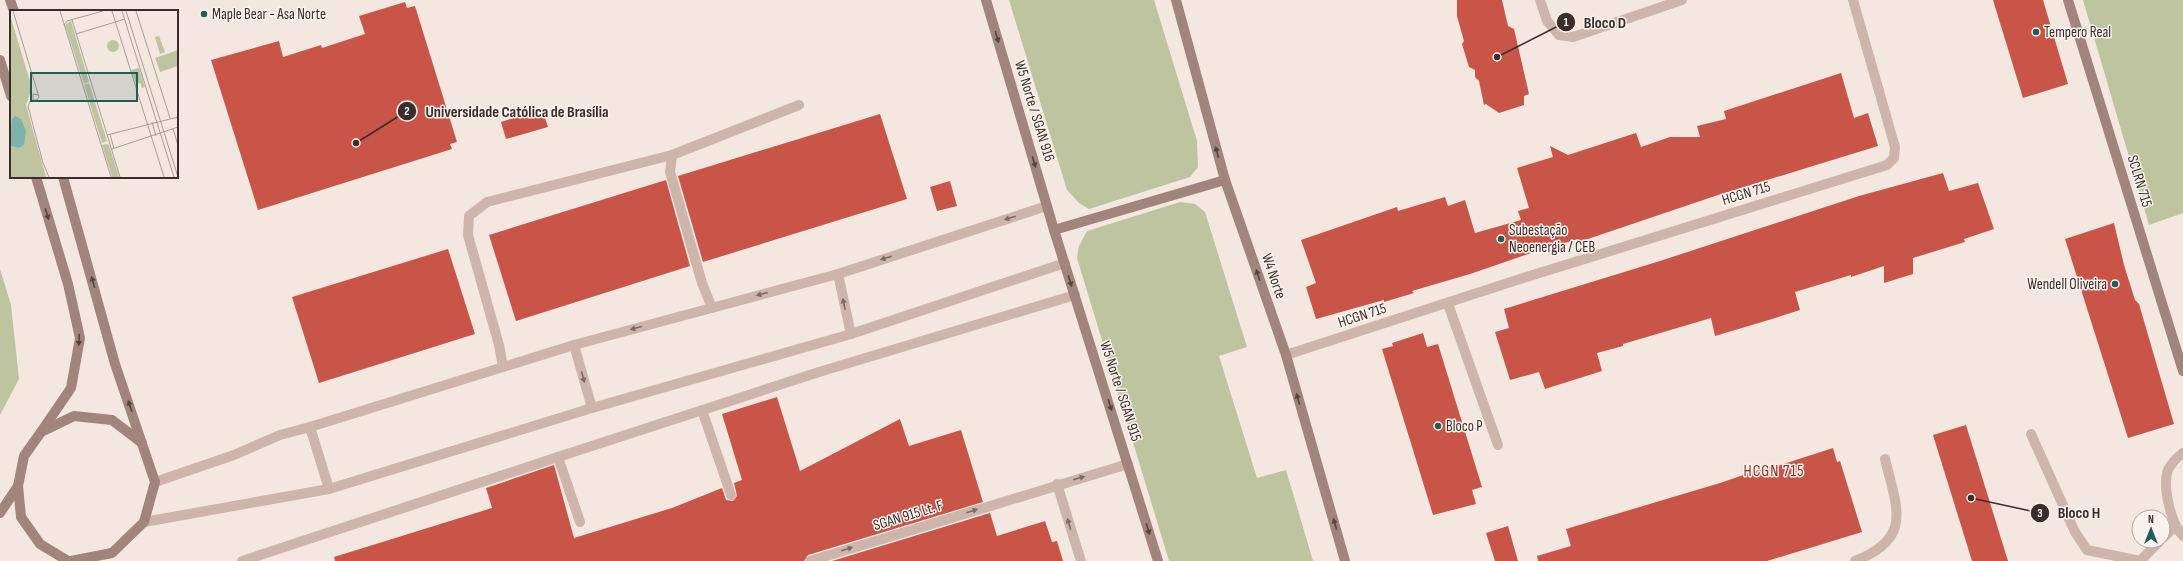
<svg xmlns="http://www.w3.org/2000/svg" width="2183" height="561" font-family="'Sofia Sans Condensed',sans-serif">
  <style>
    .green { fill: #bdc49f }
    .building { fill: #c95549 }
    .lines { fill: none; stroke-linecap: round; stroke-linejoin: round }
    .lane { stroke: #cdb5ab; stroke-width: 10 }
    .street { stroke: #cdb5ab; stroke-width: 10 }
    .secondary { stroke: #a1847c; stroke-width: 10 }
    .oneway { fill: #54433e }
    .oneway2 { fill: #7c6a64 }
    .poi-dot { fill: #1e5d58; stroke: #fbf2ed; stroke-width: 1.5 }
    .labels { text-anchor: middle; stroke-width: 3; stroke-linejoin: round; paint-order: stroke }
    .poi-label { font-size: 15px; fill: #3a2d2a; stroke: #fbf2ed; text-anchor: start }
    .street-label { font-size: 15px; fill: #3a2d2a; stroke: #fbf2ed }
    .neighbourhood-label { font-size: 16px; letter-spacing: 1px; fill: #8c2b21; stroke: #fbf2ed }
    .inset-road { fill: none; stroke: #aa9d97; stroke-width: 1 }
    .view { fill: #1e5d58; fill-opacity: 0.15; stroke: #1e5d58; stroke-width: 2 }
    .inset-edge { fill: none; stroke: #3a2d2a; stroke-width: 2 }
    .leader { fill: none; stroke: #3a2d2a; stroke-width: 1.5 }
    .callout-dot { fill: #3a2d2a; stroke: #fbf2ed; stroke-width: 1.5 }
    .mark-label { font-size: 12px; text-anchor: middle; font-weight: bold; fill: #fff }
    .callout-label { font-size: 16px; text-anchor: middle; font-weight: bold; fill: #3a2d2a; stroke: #fbf2ed; stroke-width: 3; stroke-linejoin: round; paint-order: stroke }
  </style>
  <rect width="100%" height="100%" fill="#f4e7e0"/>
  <g class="green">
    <polygon points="1009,0 1154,0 1197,141 1198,167 1190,177 1089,209 1079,203 1067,190"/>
    <polygon points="2083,0 2183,0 2183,213 2149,225"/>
    <polygon points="1180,202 1195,204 1205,212 1247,347 1219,356 1257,478 1286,470 1313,561 1169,561 1077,258 1079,246 1087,231"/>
    <polygon points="0,269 11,305 19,379 0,415"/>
  </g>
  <g class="building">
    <polygon points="1457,0 1502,0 1508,26 1514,29 1529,94 1524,96 1524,105 1499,113 1486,104 1484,105 1479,81 1475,77 1475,70 1469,67 1462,44 1464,41 1457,16"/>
    <polygon points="1993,0 2043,0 2068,84 2023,98"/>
    <polygon points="405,2 407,8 415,6 457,142 450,144 452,149 258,210 211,60 279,41 283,57 321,45 322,48 365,34 359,16"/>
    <polygon points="1841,73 1854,118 1868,113 1878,146 1718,195 1579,242 1578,239 1531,253 1470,274 1412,291 1414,293 1384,302 1384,300 1316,319 1306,287 1316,283 1301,240 1397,207 1398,211 1445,197 1448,206 1465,200 1475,233 1521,220 1518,211 1529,208 1517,168 1553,157 1550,146 1568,155 1636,133 1641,147 1670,137 1700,137 1697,126 1726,119 1724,111"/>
    <polygon points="542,109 548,127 506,139 501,122"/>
    <polygon points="880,114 907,199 703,262 678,176"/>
    <polygon points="1943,173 1949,191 1978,183 1994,229 1964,239 1965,242 1913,258 1913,274 1884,283 1884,266 1851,277 1851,275 1795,292 1800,310 1772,319 1715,336 1711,318 1623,344 1623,346 1597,353 1602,371 1545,389 1539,372 1510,380 1495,332 1509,328 1504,309 1660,261 1859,196"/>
    <polygon points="666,180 690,266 516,321 489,235"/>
    <polygon points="950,181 957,206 937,211 930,187"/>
    <polygon points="2114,223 2124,265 2135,300 2139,304 2174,424 2128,438 2065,239"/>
    <polygon points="448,249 475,334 319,383 292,297"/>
    <polygon points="1423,333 1427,347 1438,344 1482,487 1472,490 1476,504 1433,515 1382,349 1393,346 1392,343"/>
    <polygon points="777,397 800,471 900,419 909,446 961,430 983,502 808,555 804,561 335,561 334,557 492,508 486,488 554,465 574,538 672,508 722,488 726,500 733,501 737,496 734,483 742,480 722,414"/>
    <polygon points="1966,425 2008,561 1972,561 1933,435"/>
    <polygon points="1833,448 1837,462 1840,461 1862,532 1767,561 1538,561 1537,556 1571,546 1566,529 1720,483 1776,464 1777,466"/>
    <polygon points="990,513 997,536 1045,521 1052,542 1057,541 1063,561 832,561"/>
    <polygon points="1508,526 1518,561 1495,561 1486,533"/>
  </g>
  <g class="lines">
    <g class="lane">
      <polyline points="1047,206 838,274 574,345 310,427 329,489 592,408 851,334 1065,263"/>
      <polyline points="838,274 851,334"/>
      <polyline points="712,308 702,283 670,172 672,155 799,105"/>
      <polyline points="574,345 592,408"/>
      <polyline points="503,367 499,345 468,235 469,216 487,202 672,155"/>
      <polyline points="702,410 731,495"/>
      <polyline points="2031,434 2075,532 2087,550 2140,561"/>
      <path d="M 2183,453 C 2176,458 2172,462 2168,470 C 2162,486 2171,524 2183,536"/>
      <polyline points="155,482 234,455 280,435 310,427"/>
      <polyline points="1057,484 1081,561"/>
      <polyline points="144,522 329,489"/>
      <polyline points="580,522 558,457 819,372 1075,295"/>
      <polyline points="2163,538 2175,526"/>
      <polyline points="242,561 558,457"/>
      <polyline points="810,561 1128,464"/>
      <polyline points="2140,561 2160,541"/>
    </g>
    <g class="street">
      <polyline points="1540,0 1547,21 1559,35 1573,37 1682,0"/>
      <polyline points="1448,304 1498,445"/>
      <polyline points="1286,355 1517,280 1887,165 1894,158 1895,147 1853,0"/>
      <path d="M 1855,561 C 1913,538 1897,509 1885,459"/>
    </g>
    <g class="secondary">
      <polyline points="10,0 14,11"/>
      <polyline points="986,0 1054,230 1158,561"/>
      <polyline points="1176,0 1225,180 1286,355 1345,561"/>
      <polyline points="2068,0 2183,371"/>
      <polyline points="0,60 11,96"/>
      <polyline points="36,177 68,284 80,338 71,388 41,432"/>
      <polyline points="63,177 115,364 155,482 144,522 112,553 71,561"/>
      <polyline points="1054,230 1225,180"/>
      <polyline points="0,513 18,486"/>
      <polyline points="68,561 40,544 21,517 18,486 24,456 41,432 74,416 112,420 142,443"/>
    </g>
  </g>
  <defs><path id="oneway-solid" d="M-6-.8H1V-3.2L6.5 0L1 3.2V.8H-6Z"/></defs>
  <g class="oneway">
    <use href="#oneway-solid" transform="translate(997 37) rotate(73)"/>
    <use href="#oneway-solid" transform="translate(1217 152) rotate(-105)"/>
    <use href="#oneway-solid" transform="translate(1034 162) rotate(73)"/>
    <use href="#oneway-solid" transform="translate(47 214) rotate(73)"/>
    <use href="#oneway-solid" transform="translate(1258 275) rotate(-109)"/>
    <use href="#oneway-solid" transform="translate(1070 281) rotate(72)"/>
    <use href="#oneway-solid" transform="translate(93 282) rotate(-106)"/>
    <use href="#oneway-solid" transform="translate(79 340) rotate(92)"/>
    <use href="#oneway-solid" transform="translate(1298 399) rotate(-106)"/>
    <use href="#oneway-solid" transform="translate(1110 405) rotate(72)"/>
    <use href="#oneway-solid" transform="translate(130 406) rotate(-109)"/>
    <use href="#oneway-solid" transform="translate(1335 524) rotate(-106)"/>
    <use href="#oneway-solid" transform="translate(1148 529) rotate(73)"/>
  </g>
  <g class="oneway2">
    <use href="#oneway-solid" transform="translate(1010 218) rotate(162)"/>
    <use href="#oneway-solid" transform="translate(886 258) rotate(162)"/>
    <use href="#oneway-solid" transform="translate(762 294) rotate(165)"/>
    <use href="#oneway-solid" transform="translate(844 304) rotate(-102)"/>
    <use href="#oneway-solid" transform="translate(636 328) rotate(165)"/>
    <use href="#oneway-solid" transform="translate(583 377) rotate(75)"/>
    <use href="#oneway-solid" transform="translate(1079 478) rotate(-16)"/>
    <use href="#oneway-solid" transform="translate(972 511) rotate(-17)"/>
    <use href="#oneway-solid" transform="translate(1069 524) rotate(-107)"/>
    <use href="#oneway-solid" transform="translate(847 549) rotate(-17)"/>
  </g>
  <g class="poi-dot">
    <circle cx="204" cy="14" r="4"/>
    <circle cx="2036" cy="32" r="4"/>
    <circle cx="1501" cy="239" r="4"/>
    <circle cx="2115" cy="284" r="4"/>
    <circle cx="1438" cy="426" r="4"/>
  </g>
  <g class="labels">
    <g class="poi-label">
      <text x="212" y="19">Maple Bear - Asa Norte</text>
      <text x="2044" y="37">Tempero Real</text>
      <text x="1509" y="235">Subestação<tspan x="1509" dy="17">Neoenergia / CEB</tspan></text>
      <text x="2107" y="289" text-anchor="end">Wendell Oliveira</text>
      <text x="1446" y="431">Bloco P</text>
    </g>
    <g class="street-label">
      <text transform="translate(1035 111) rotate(73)" y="5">W5 Norte / SGAN 916</text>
      <text transform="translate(2140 181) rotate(73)" y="5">SCLRN 715</text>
      <text transform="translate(1746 193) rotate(-17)" y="5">HCGN 715</text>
      <text transform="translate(1274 276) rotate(71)" y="5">W4 Norte</text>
      <text transform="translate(1362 315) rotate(-18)" y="5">HCGN 715</text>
      <text transform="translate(1121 391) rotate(72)" y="5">W5 Norte / SGAN 915</text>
      <text transform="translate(908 515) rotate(-17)" y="5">SGAN 915 Lt. F</text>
    </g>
    <g class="neighbourhood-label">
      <text x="1774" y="476">HCGN 715</text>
    </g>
  </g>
  <g transform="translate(10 10)">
    <rect width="168" height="168" fill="#f4e7e0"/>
    <path d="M 0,5 L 22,78 L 16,95 L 36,167 L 0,167 ZM 61,11 L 79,72 L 74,74 L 55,15 ZM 149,26 L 155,42 L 150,44 L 145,27 ZM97 36a6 6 0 1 1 12 0a6 6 0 1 1-12 0ZM 168,40 L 168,56 L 150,62 L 145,48 ZM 129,58 L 135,77 L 132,78 L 130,73 L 126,74 L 121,60 ZM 79,73 L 97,131 L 92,133 L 74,75 ZM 97,134 L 99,135 L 109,167 L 102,167 L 92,135 Z" fill="#bdc49f"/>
    <path d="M 5,106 L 11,109 L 16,121 L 14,135 L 8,138 L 0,135 L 2,109 Z" fill="#7eb2ad"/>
    <path class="inset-road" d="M 3,1 L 29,87 L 27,90 L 23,90 L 23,84 L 28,85M 50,1 L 101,167M 102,1 L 154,167M 112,1 L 164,167M 116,1 L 168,167M 126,1 L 160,108M 62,10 L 110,167M 54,15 L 57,11 L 93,1M 66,24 L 115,9M 22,87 L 18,96 L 33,153 L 39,167M 142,112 L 146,126M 163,119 L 168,135M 100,124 L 104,139M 97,125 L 168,107M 102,139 L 168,117"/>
    <path class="view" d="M 21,63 L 127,63 L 127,91 L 21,91 Z"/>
    <rect width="168" height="168" class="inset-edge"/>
  </g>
  <path class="leader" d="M1497 57L1566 22M356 143L407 111M1971 498L2040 513"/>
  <g class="callout-dot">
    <circle cx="1497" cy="57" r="4"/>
    <circle cx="356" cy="143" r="4"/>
    <circle cx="1971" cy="498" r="4"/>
    <circle cx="1566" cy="22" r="10"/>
    <circle cx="407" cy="111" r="10"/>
    <circle cx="2040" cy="513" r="10"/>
  </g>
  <g class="mark-label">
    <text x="1566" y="26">1</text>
    <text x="407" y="115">2</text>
    <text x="2040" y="517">3</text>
  </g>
  <g class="callout-label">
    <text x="1605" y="28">Bloco D</text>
    <text x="517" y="117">Universidade Católica de Brasília</text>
    <text x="2079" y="518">Bloco H</text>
  </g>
  <g transform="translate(2151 529)"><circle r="19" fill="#fbf2ed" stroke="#aea39f"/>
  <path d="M0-3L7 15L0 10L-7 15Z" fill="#1e5d58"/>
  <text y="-6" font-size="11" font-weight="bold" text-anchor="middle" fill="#3a2d2a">N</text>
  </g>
</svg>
